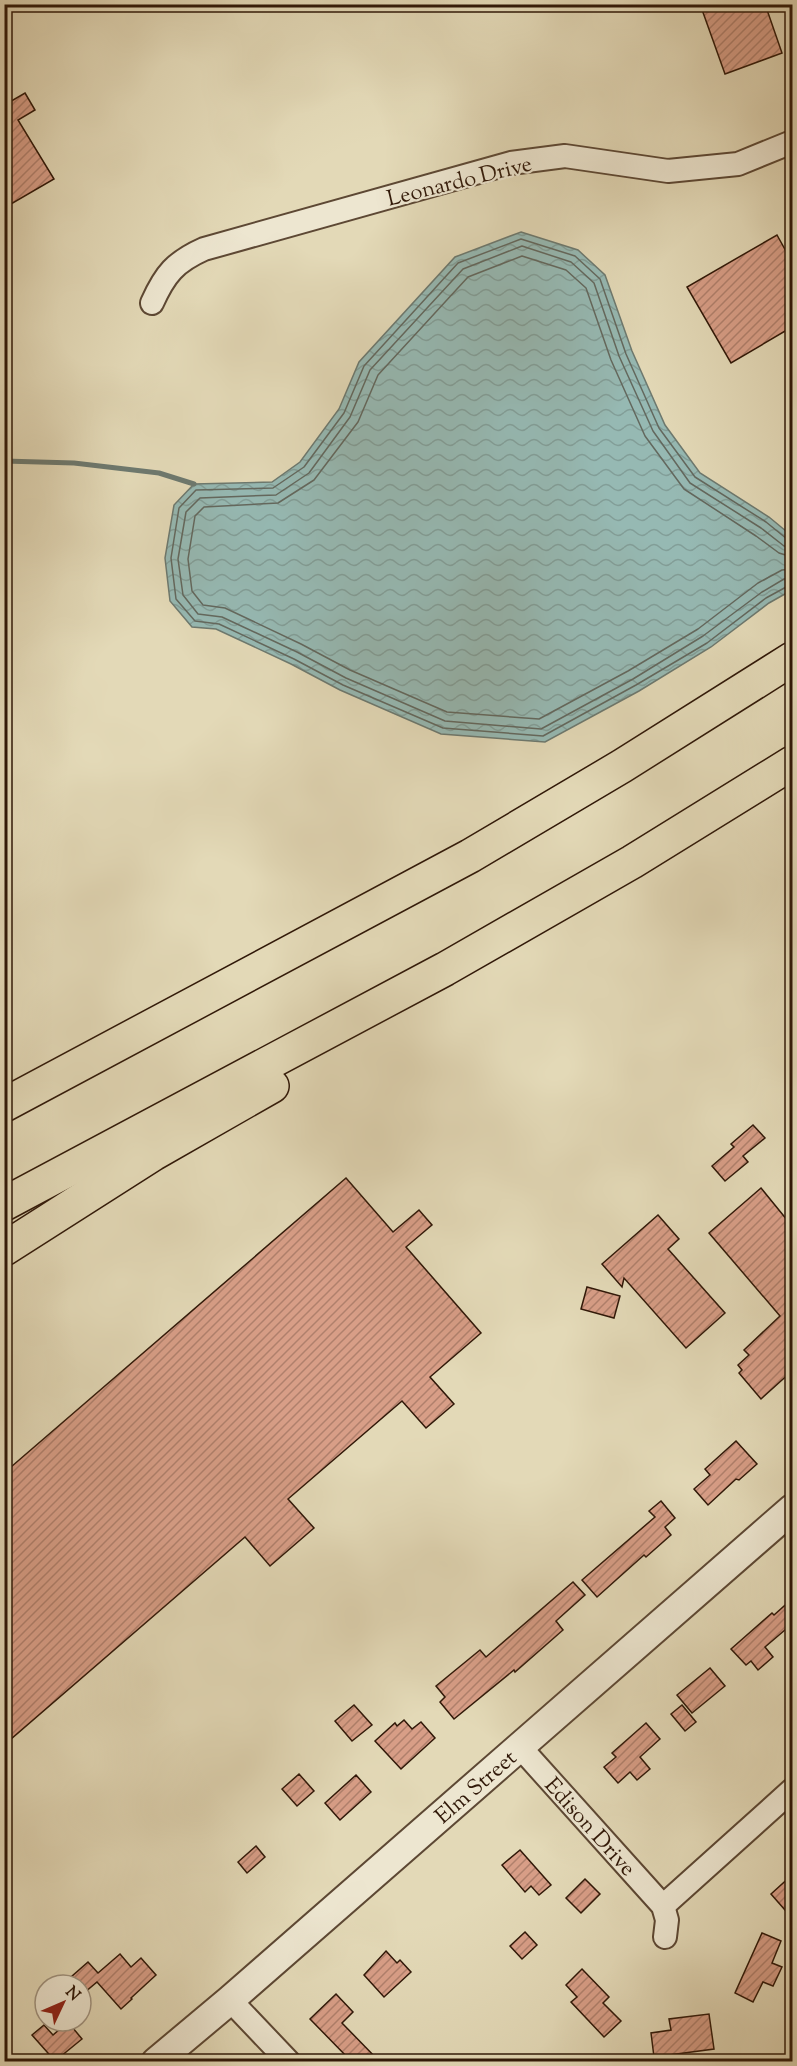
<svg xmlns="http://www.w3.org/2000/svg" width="797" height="2066" font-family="'Sorts Mill Goudy',serif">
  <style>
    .water { fill: url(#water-waves); stroke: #6d796f; stroke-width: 1.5 }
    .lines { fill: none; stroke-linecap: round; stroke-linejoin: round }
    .shore { stroke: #63685e; stroke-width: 1.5 }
    .stream { stroke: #6d796f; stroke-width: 5 }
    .building { fill: url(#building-hatch); stroke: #301808; stroke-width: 1.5 }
    .minor-casing { stroke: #5d4834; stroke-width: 26 }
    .tertiary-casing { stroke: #5d4834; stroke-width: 32 }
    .motorway-casing { stroke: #301808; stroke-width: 36 }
    .minor { stroke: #ede6d0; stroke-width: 22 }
    .tertiary { stroke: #ede6d0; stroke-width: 28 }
    .motorway { stroke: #e3d9b7; stroke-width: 33 }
    .labels { text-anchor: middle; stroke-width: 4.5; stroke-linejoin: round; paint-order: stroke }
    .street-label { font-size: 22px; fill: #301808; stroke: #ede6d0 }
  </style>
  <defs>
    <pattern id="water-waves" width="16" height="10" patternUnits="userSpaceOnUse" patternTransform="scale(1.5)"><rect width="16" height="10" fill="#96b9b3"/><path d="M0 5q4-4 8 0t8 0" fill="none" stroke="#829e98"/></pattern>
    <pattern id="building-hatch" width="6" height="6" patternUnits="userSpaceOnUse" patternTransform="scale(1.5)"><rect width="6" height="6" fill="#d89e87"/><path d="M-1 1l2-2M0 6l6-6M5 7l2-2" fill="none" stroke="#b0806c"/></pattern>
  </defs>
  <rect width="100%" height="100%" fill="#e3d9b7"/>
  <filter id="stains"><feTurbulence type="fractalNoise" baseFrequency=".00333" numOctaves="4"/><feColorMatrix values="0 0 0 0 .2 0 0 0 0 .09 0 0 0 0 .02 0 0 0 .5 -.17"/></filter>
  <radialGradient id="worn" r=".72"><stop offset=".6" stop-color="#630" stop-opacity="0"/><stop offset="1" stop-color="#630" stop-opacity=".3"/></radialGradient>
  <polygon class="water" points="521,232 578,250 605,275 632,351 665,425 700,473 769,517 792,536 792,590 769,603 711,647 639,691 545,742 441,734 340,690 291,664 216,629 192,627 170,601 165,558 174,505 194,484 272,482 300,462 339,409 359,362 455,257"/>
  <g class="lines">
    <g class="shore">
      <polyline points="792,540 787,539 766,522 695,477 659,428 626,354 600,279 575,256 521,239 458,263 364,366 344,413 304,467 273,488 196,490 179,508 171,558 176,599 195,621 219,624 294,659 343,685 443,728 543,736 636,685 707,643 766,598 788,586 792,585"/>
      <polyline points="792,548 784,546 761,528 690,483 653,431 619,356 594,283 571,262 522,246 463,269 370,370 350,417 309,473 276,495 200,498 186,512 178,559 183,595 198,614 222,617 297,652 346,678 445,721 541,729 633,679 703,636 762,592 784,579 792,578"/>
      <polyline points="792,557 779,553 756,536 684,489 645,436 611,360 586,288 566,270 522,256 468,277 378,375 358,422 314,480 278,503 204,507 195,516 188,559 192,591 203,605 225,608 301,644 350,670 447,712 539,719 628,671 698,629 758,583 782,570 792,569"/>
    </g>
    <polyline class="stream" points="4,461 74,463 159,473 194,484"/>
  </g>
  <g class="building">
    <polygon points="700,4 765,4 782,53 725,74"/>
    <polygon points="25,93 35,110 18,120 54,179 11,204 4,193 4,97 8,103"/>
    <polygon points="777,235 792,262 792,327 731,363 687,287"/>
    <polygon points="753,1125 765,1138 743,1156 748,1162 725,1181 712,1166 734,1147 731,1144"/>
    <polygon points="346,1178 393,1232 419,1210 432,1225 406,1247 481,1333 430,1377 454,1404 426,1428 402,1401 288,1499 314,1528 270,1566 245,1537 4,1745 4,1473"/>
    <polygon points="761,1188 792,1226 792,1371 761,1399 739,1373 742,1370 738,1365 749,1355 744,1350 780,1316 709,1233"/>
    <polygon points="658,1215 679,1239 668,1249 725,1313 686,1348 624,1278 622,1287 602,1264"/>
    <polygon points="587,1287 620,1296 614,1318 581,1309"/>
    <polygon points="736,1441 757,1464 739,1480 736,1479 708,1505 694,1489 710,1475 705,1469"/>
    <polygon points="661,1501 675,1518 665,1527 671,1535 646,1557 644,1555 597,1597 582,1580 655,1517 649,1511"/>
    <polygon points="573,1582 585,1595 556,1621 563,1630 515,1672 514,1670 454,1719 440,1702 445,1697 436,1686 480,1650 486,1657"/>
    <polygon points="792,1599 792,1624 765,1647 773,1657 758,1670 751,1661 746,1665 731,1649 772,1613 774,1615"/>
    <polygon points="710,1668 725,1686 692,1713 677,1695"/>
    <polygon points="354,1705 372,1725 352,1741 335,1721"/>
    <polygon points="682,1705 696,1722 685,1731 671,1714"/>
    <polygon points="404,1720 412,1729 421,1722 435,1738 401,1769 375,1741 395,1723 397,1726"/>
    <polygon points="646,1723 660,1739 640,1757 650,1769 637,1780 630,1772 618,1783 604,1767 616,1757 612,1753"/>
    <polygon points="299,1774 314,1791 297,1806 282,1789"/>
    <polygon points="356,1775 371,1792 340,1820 325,1803"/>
    <polygon points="256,1846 265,1857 247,1873 238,1862"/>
    <polygon points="520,1850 551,1885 539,1895 531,1886 525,1892 502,1865"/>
    <polygon points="792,1875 792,1918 771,1894"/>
    <polygon points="585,1879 600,1894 581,1913 566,1898"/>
    <polygon points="525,1932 537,1945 522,1959 510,1946"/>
    <polygon points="762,1933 781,1941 772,1963 782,1967 773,1986 763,1982 753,2002 735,1993"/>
    <polygon points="386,1951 397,1963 400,1960 411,1972 384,1997 364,1975"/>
    <polygon points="120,1954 131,1967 141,1958 156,1975 131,1998 132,1999 121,2009 97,1982 85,1992 81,1985 71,1977 88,1962 98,1973"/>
    <polygon points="582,1969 609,1997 603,2003 621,2021 604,2037 571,2002 577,1997 566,1985"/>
    <polygon points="336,1994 353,2012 342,2023 379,2061 351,2061 310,2019"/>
    <polygon points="709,2014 714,2049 654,2057 651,2033 671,2030 669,2019"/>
    <polygon points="68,2022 82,2039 55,2061 32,2035 44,2025 53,2035"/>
  </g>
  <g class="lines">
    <defs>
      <g id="minor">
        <path d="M 152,303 C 165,274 175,262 204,249 L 511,163 L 565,156 L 668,171 L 738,164 L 792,142"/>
        <polyline points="520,1747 663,1906 667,1920 665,1937"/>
        <polyline points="663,1906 792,1790"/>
        <polyline points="230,2000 289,2062"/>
      </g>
      <polyline id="tertiary" points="156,2062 230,2000 792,1509"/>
      <g id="motorway">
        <polyline points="4,1105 470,856 622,766 792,659"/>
        <polyline points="4,1204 445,969 632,862 792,763"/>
        <polyline points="4,1249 153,1154 272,1086"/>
      </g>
    </defs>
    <use href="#minor" class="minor-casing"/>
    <use href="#tertiary" class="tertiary-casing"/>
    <use href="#motorway" class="motorway-casing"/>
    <use href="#minor" class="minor"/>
    <use href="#tertiary" class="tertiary"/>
    <use href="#motorway" class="motorway"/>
  </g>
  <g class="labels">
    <g class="street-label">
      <text transform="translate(459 180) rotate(-14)" y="8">Leonardo Drive</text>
      <text transform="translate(475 1786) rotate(-41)" y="8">Elm Street</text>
      <text transform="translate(591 1826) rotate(48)" y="8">Edison Drive</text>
    </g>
  </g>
  <rect width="797" height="2066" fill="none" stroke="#e3d9b7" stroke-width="24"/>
  <rect x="6" y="6" width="785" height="2054" fill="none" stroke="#301808" stroke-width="3"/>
  <rect x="12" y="12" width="773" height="2042" fill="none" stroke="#301808" stroke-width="1.5"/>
  <g transform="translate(63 2003) rotate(46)"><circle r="28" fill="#ede6d0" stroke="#a19480" stroke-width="1.5"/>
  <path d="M0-4.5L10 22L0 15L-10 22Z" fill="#8f2418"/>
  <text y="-9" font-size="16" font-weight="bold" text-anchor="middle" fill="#301808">N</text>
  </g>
  <rect width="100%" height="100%" filter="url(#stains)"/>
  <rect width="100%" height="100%" fill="url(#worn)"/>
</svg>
